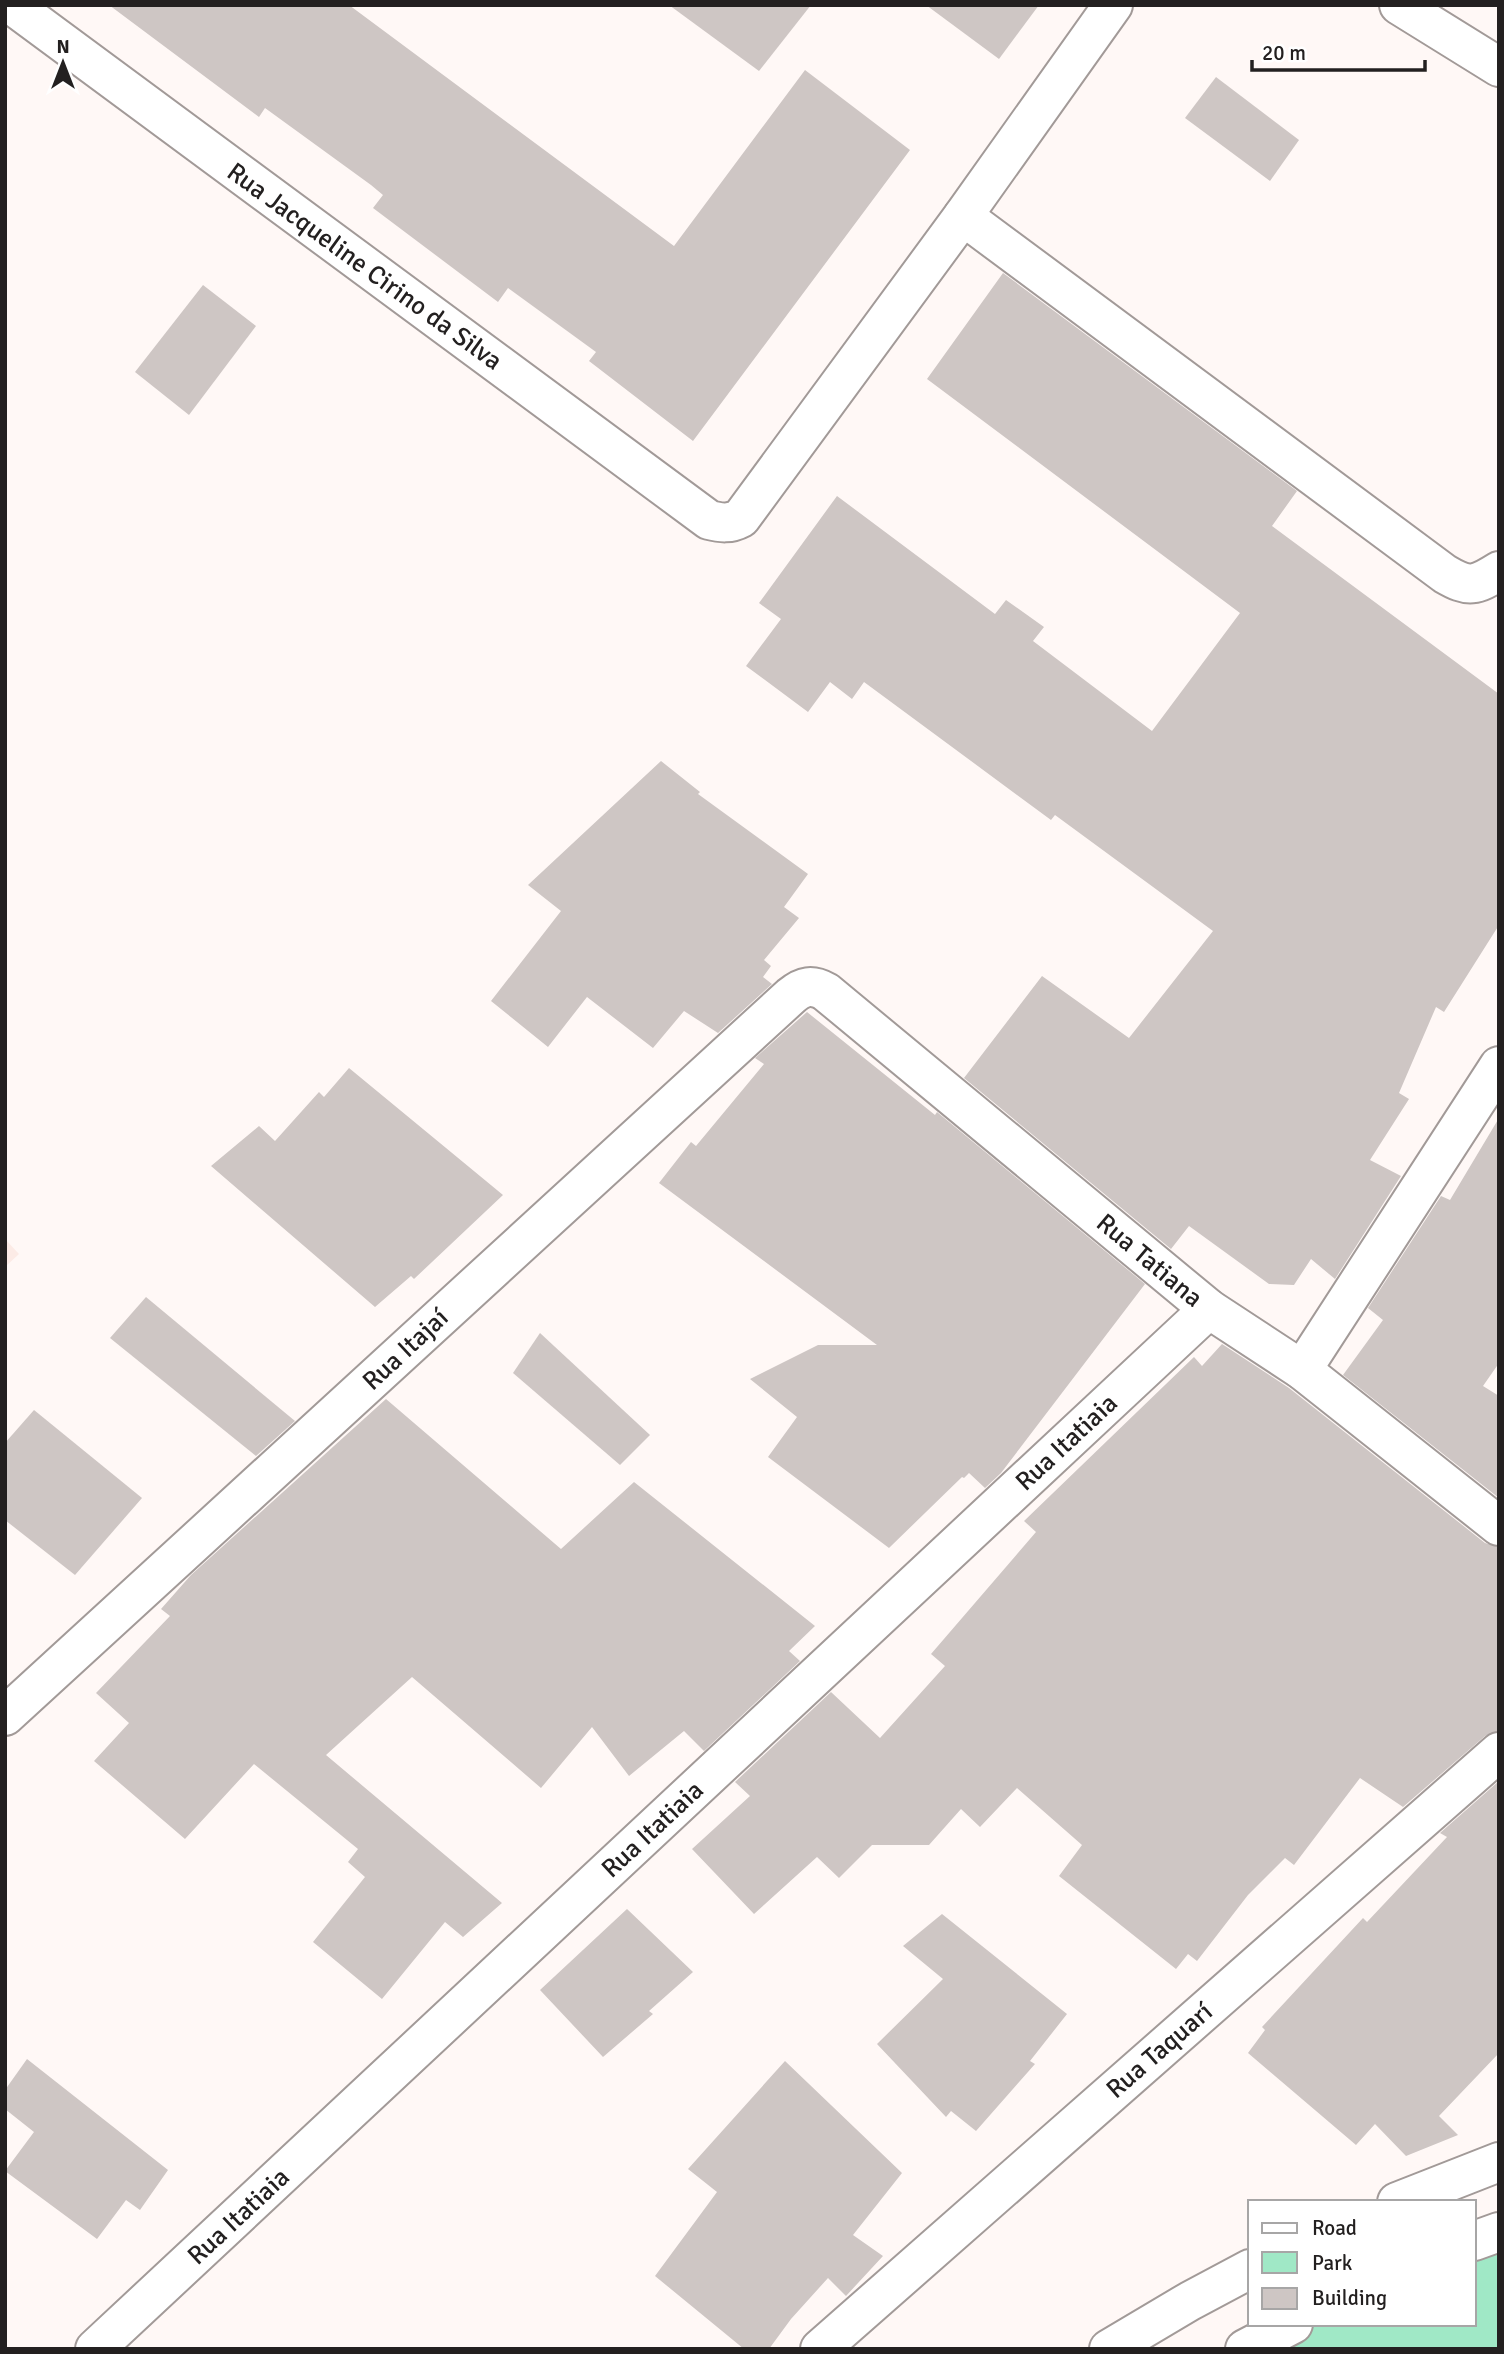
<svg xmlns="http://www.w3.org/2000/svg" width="1504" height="2354" font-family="Signika,sans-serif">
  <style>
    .built { fill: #fcebe6 }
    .green { fill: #a0e8c6 }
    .building { fill: #cec6c4 }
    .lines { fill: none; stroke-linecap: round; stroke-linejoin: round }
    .pedestrian-casing { stroke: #a29a98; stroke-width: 42 }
    .minor-casing { stroke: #a29a98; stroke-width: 42 }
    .pedestrian { stroke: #fff; stroke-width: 38 }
    .minor { stroke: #fff; stroke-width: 38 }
    .labels { text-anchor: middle; stroke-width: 6; stroke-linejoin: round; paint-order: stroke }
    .street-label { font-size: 26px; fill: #232020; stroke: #fff }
  </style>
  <rect width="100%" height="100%" fill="#fff8f6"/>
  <polygon class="built" points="5,1239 19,1254 5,1267"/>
  <polygon class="green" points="1499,2232 1499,2349 1245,2349 1293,2324 1474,2324 1474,2241"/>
  <g class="building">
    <polygon points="109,5 349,5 674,246 805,70 910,150 693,441 589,361 596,352 508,288 498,302 373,208 383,195 371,185 265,108 259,117"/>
    <polygon points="669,5 811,5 759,71"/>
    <polygon points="926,5 1039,5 999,59"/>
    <polygon points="1216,77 1299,140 1270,181 1185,118"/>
    <polygon points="1003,273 1297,491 1272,526 1499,694 1499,925 1444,1012 1436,1007 1399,1093 1409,1099 1370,1160 1401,1176 1335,1279 1311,1259 1294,1285 1269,1284 1189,1226 1171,1249 964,1078 1042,976 1129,1038 1213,931 1055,815 1051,820 864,682 852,699 830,682 808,712 746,666 781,619 759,603 837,496 995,614 1006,600 1044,627 1033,641 1152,731 1240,613 927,379"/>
    <polygon points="203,285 256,326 189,415 135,372"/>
    <polygon points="661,761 700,792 698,794 808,874 784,907 799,918 764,960 771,966 763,977 772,984 718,1033 684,1011 653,1048 587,997 548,1047 491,1001 561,911 528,885"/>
    <polygon points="807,1012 935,1115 937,1112 1145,1284 1001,1473 985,1488 969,1473 964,1478 962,1477 889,1548 768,1457 797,1417 750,1379 818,1345 877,1345 659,1183 691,1142 696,1146 764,1064 755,1058"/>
    <polygon points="349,1068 503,1195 414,1279 411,1276 375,1307 211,1166 259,1126 275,1141 319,1092 324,1097"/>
    <polygon points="1499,1118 1499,1363 1483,1386 1499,1396 1499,1498 1343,1375 1383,1320 1368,1308 1441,1196 1450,1200"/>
    <polygon points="146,1297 295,1421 256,1456 110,1338"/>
    <polygon points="540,1333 650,1435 620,1465 513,1373"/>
    <polygon points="1222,1344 1289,1388 1485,1543 1499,1547 1499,1731 1485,1736 1403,1807 1360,1778 1294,1865 1285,1858 1248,1895 1197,1961 1188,1954 1176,1969 1059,1876 1082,1845 1017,1788 980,1827 961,1809 929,1845 872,1845 839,1878 817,1857 754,1914 692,1849 750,1796 735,1782 831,1692 880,1738 945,1666 931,1654 1036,1532 1024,1521 1194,1357 1202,1366"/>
    <polygon points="386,1399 561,1549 634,1482 815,1626 789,1651 800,1661 704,1751 684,1731 629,1776 592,1727 541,1788 412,1677 326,1755 502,1903 463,1937 445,1922 382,1999 313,1942 365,1877 348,1862 358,1849 254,1764 185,1839 94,1761 129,1723 96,1693 170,1616 161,1609 191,1575"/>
    <polygon points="34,1410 142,1498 75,1575 5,1520 5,1443"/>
    <polygon points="1499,1781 1499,2053 1439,2116 1458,2135 1406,2156 1375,2124 1356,2145 1248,2053 1265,2030 1262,2027 1363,1918 1367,1922 1447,1837 1440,1833"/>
    <polygon points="627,1909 693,1972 649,2011 653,2014 603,2057 540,1990"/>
    <polygon points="942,1914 1067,2014 1030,2061 1035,2064 976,2131 951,2111 946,2117 877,2044 943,1979 903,1946"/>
    <polygon points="27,2059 168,2170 140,2210 126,2200 97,2239 5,2171 34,2132 5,2109 5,2090"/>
    <polygon points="785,2061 902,2173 853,2235 883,2256 846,2296 828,2278 791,2319 769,2349 744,2349 655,2276 717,2192 688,2169"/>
  </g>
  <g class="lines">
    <defs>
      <g id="pedestrian">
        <polyline points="1474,2241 1499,2232"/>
        <polyline points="1245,2349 1293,2324"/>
      </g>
      <g id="minor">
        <path d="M 12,5 L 709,520 C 721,523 730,524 741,518 L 963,216 L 1113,5"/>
        <polyline points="1399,5 1499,67"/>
        <path d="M 963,216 L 1445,574 C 1469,588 1475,586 1499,571"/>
        <polyline points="1302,1370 1499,1066"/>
        <path d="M 5,1716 L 791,996 C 803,986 812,984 826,992 L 1209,1309 L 1302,1370 L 1499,1526"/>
        <polyline points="1397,2202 1499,2162"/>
        <polyline points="95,2349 1209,1309"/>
        <polyline points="820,2349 1499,1752"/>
        <polyline points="1109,2349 1190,2301 1250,2269"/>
      </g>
    </defs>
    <use href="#pedestrian" class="pedestrian-casing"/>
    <use href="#minor" class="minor-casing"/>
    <use href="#pedestrian" class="pedestrian"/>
    <use href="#minor" class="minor"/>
  </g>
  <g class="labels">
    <g class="street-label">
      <text transform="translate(365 266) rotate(36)" y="9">Rua Jacqueline Cirino da Silva</text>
      <text transform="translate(1150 1260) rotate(40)" y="9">Rua Tatiana</text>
      <text transform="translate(405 1349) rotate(-43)" y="9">Rua Itajaí</text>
      <text transform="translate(1066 1442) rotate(-43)" y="9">Rua Itatiaia</text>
      <text transform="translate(652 1829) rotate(-43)" y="9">Rua Itatiaia</text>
      <text transform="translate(1159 2050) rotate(-41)" y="9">Rua Taquarí</text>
      <text transform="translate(238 2216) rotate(-43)" y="9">Rua Itatiaia</text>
    </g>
  </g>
  <rect width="1504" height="2354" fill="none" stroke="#232020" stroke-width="14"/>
  <rect x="1248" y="2200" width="228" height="126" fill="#ffffff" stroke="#a7a6a6" stroke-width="2"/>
  <rect x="1262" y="2223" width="35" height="10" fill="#ffffff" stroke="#a7a6a6" stroke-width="2"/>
  <text x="1312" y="2235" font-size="21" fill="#232020">Road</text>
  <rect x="1262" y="2252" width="35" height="21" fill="#a0e8c6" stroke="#a7a6a6" stroke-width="2"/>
  <text x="1312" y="2270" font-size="21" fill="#232020">Park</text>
  <rect x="1262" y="2288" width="35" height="21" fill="#cec6c4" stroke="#a7a6a6" stroke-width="2"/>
  <text x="1312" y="2305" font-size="21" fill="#232020">Building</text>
  <g transform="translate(63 63)" stroke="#ffffff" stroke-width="5" paint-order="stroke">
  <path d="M0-5L12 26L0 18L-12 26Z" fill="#232020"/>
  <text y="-10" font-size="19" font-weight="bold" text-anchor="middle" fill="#232020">N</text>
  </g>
  <path d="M1252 60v10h173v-10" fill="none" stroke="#232020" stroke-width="3.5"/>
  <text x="1262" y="60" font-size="21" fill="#232020" stroke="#ffffff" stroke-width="5" paint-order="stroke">20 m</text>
</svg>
